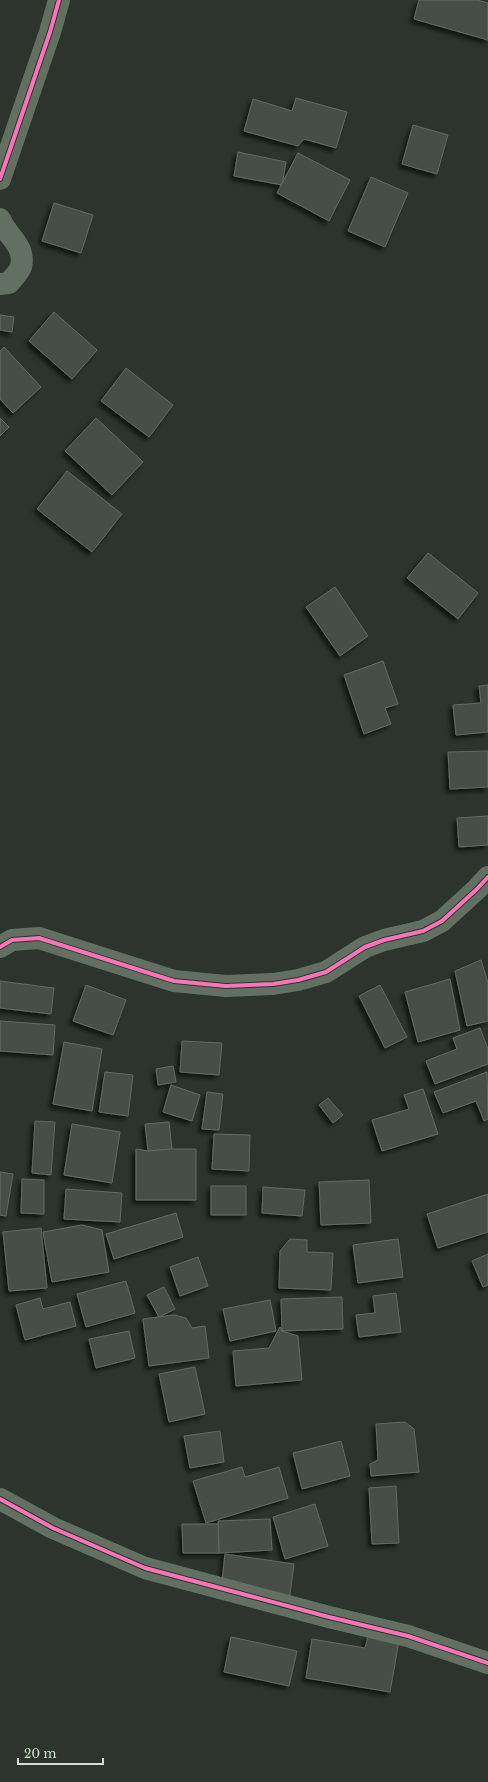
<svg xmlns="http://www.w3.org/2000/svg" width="488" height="1782" font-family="'Libre Baskerville',serif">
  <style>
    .building { fill: #464e47; stroke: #626a63; filter: url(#shadow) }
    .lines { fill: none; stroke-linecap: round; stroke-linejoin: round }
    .street { stroke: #627064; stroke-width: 22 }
    .cycleway-casing { stroke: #28382a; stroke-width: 6 }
    .cycleway { stroke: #fb73b8; stroke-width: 4 }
  </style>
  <defs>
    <filter id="shadow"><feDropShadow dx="-3.5" dy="3.5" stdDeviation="2" flood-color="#0009"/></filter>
  </defs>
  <rect width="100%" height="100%" fill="#2c342d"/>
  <g class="building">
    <polygon points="419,0 477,0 488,3 488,40 414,19"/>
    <polygon points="296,98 347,112 336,148 304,139 298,146 244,131 253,99 292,111"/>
    <polygon points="413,125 448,135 437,174 402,164"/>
    <polygon points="238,152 286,162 282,185 234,176"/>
    <polygon points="298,153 350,180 329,221 277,193"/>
    <polygon points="371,177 408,193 385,247 348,231"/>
    <polygon points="54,203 93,215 81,253 42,241"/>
    <polygon points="54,312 97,350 72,379 29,341"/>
    <polygon points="0,315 14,317 12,332 0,330"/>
    <polygon points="4,347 41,387 13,413 0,399 0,351"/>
    <polygon points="126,368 173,405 149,437 101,401"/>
    <polygon points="0,418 9,427 0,436"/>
    <polygon points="96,418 143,462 112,495 65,451"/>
    <polygon points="67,471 122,514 92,552 37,509"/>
    <polygon points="428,553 478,593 458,619 407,578"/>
    <polygon points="335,587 368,636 340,656 306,607"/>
    <polygon points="383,661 398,704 385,708 391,724 364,734 344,675"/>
    <polygon points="488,685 488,732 456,735 453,705 481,703 479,686"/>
    <polygon points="488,751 488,787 450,789 448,752"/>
    <polygon points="488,816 488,845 459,847 457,818"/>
    <polygon points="481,960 488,983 488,1021 467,1026 455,971"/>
    <polygon points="450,979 460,1030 418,1042 405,992"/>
    <polygon points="0,981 54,988 51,1014 0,1008"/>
    <polygon points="86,985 126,1000 113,1035 73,1021"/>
    <polygon points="380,985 407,1037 385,1048 359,996"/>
    <polygon points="0,1021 55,1025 53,1055 0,1051"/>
    <polygon points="480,1028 488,1049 488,1064 435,1084 426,1061 457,1049 453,1038"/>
    <polygon points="182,1041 222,1043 219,1075 180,1072"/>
    <polygon points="64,1042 102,1049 92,1111 53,1104"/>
    <polygon points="173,1066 176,1082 158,1085 156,1069"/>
    <polygon points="105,1072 133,1075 128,1116 99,1112"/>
    <polygon points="487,1072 488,1119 484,1121 476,1101 443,1113 434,1092"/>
    <polygon points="171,1085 200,1095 192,1121 163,1112"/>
    <polygon points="423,1089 438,1134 382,1151 372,1120 409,1109 404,1095"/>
    <polygon points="207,1092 223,1094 219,1130 202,1129"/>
    <polygon points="328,1098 343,1115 333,1123 319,1105"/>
    <polygon points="35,1121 55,1122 51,1175 32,1173"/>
    <polygon points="169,1122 172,1149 148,1151 145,1124"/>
    <polygon points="72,1124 120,1132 112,1183 64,1175"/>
    <polygon points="214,1134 250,1135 249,1171 212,1169"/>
    <polygon points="136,1149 148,1151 172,1149 196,1149 196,1200 136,1200"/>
    <polygon points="0,1172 13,1174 6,1216 0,1215"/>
    <polygon points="22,1179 44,1180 44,1214 21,1213"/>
    <polygon points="369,1180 371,1223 321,1225 319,1182"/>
    <rect x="211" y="1186" width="35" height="29"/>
    <polygon points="263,1187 305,1190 302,1216 262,1213"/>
    <polygon points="66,1189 122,1193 120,1222 64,1219"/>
    <polygon points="488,1194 488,1232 438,1248 427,1214"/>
    <polygon points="176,1213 183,1237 114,1259 106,1234"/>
    <polygon points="82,1225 102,1230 109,1272 52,1282 43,1232"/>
    <polygon points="41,1228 47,1288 9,1291 3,1232"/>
    <polygon points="290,1239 307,1240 307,1252 333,1253 331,1290 279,1288 280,1251"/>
    <polygon points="398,1239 403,1277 358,1283 353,1245"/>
    <polygon points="488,1254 488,1285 483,1287 472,1261"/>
    <polygon points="198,1257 208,1286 180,1296 170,1267"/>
    <polygon points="126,1281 135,1313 86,1327 77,1294"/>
    <polygon points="164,1287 175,1309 159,1317 147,1295"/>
    <polygon points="396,1293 401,1332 359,1337 356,1315 375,1313 373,1296"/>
    <polygon points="342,1297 343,1329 282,1331 281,1299"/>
    <polygon points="40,1298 43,1309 70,1302 76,1326 25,1340 16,1305"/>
    <polygon points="270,1300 276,1331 230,1341 223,1309"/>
    <polygon points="174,1315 186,1318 192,1328 205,1326 209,1358 149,1366 143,1319"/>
    <polygon points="280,1327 282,1331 298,1336 302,1380 236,1386 233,1351 269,1348"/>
    <polygon points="129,1331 135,1358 96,1368 89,1339"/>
    <polygon points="195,1367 205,1414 169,1422 159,1374"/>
    <polygon points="405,1422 414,1429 419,1472 371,1476 370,1464 378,1460 376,1424"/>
    <polygon points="220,1431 224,1462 190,1468 184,1436"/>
    <polygon points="341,1441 350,1476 302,1489 293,1453"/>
    <polygon points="242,1467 245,1477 279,1467 288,1498 206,1523 193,1481"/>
    <polygon points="396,1486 399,1543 372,1544 369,1488"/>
    <polygon points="315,1504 328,1546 285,1559 273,1517"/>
    <polygon points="270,1519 272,1550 219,1553 218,1521"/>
    <polygon points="182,1524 218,1524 219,1553 183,1553"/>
    <polygon points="225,1554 294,1564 289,1602 221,1588"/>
    <polygon points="368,1636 399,1641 390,1692 306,1678 312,1639 365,1648"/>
    <polygon points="231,1637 297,1651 289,1686 224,1672"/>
  </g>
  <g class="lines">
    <g class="street">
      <polyline points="0,179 50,32 59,0"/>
      <path d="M 0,219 C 7,237 26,245 21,267 C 19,272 13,278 9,283 L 0,284"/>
      <polyline points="0,947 12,940 39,938 174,981 226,986 273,984 298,980 326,972 365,947 384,940 423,931 442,921 477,889 488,877"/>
      <polyline points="0,1499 53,1528 145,1568 329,1617 408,1636 488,1663"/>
    </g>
    <defs>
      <g id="cycleway">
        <polyline points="0,179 50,32 59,0"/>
        <polyline points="0,947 12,940 39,938 174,981 226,986 273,984 298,980 326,972 365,947 384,940 423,931 442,921 477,889 488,877"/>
        <polyline points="0,1499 53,1528 145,1568 329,1617 408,1636 488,1663"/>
      </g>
    </defs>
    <use href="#cycleway" class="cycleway-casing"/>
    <use href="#cycleway" class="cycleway"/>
  </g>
  <path d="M18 1758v6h85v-6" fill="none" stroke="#d4ded5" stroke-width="2"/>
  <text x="24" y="1758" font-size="12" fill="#d4ded5" stroke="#28382a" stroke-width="3" paint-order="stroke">20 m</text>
</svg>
